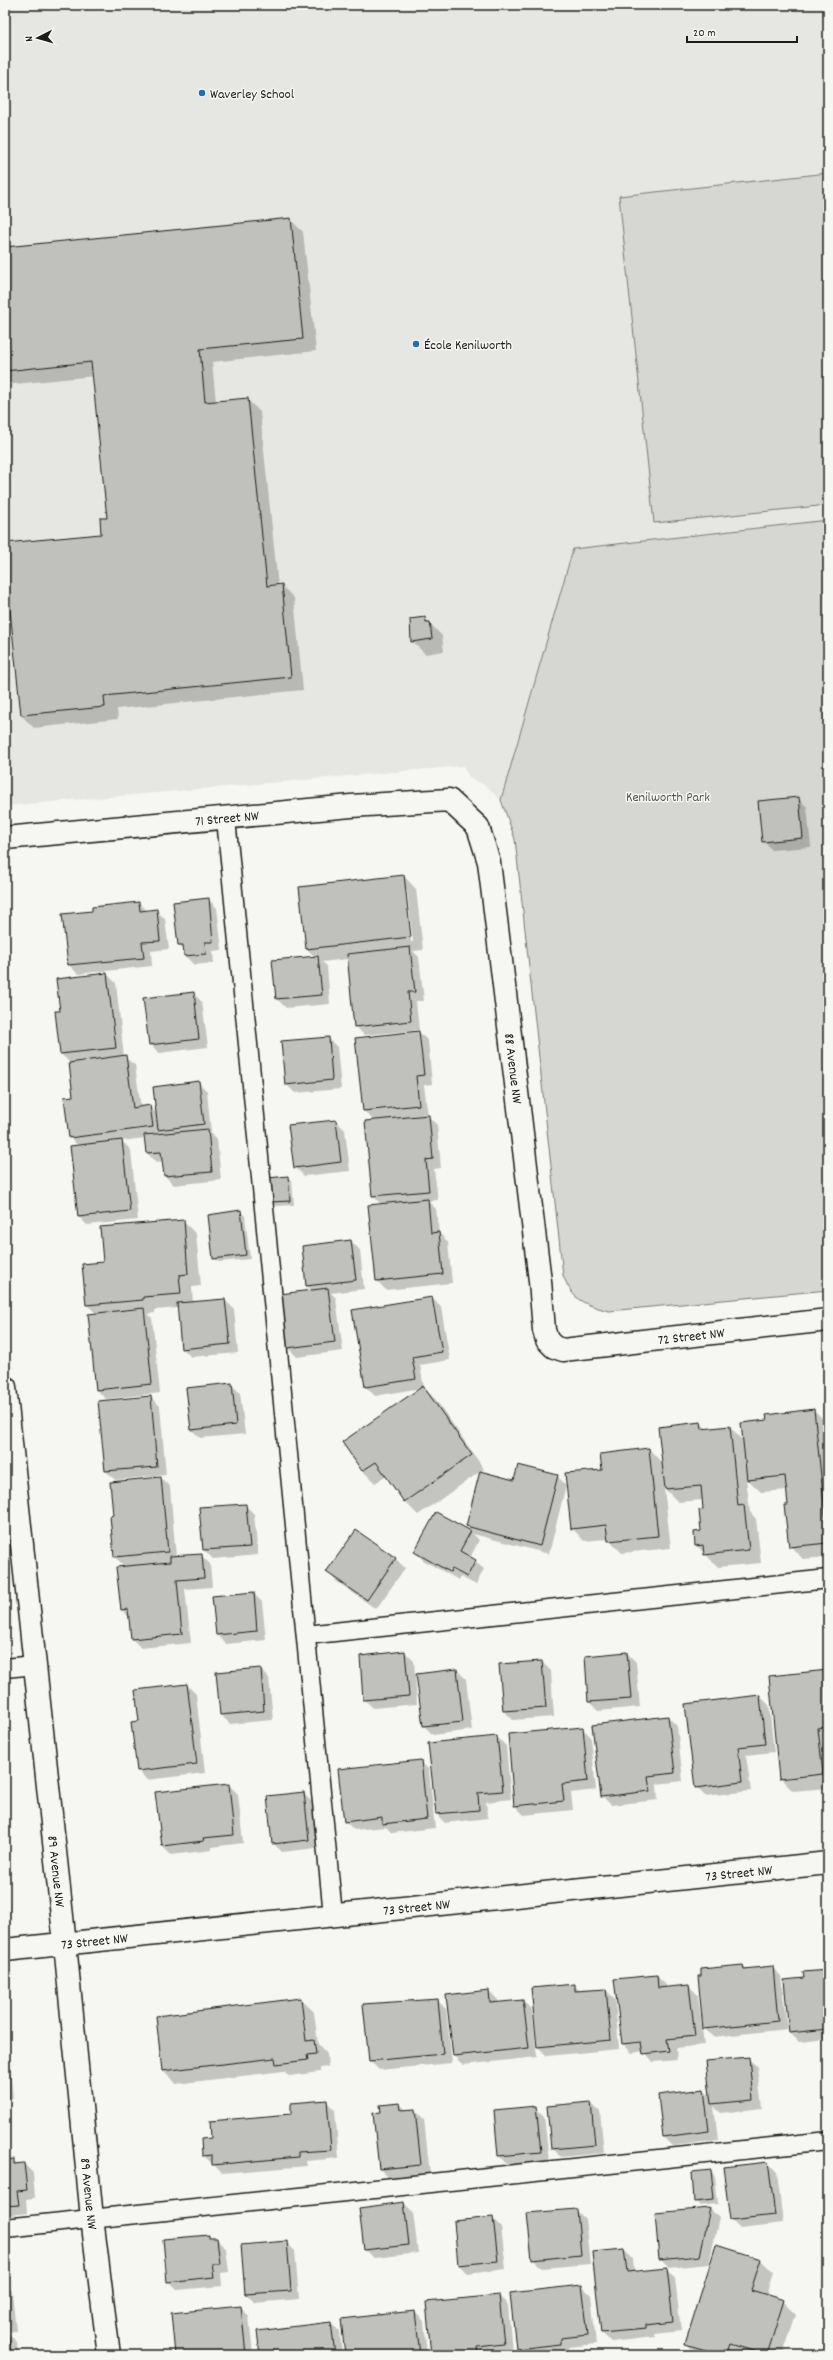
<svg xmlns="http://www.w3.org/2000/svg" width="833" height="2360" font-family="Dekko,sans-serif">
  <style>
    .built { fill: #e6e6e2 }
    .green { fill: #d6d6d2; stroke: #797977 }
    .shadow { fill: #0003; fill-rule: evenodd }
    .building { fill: #c0c0bd; stroke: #1c1c1c }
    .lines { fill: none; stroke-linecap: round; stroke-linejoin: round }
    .lane-casing { stroke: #1c1c1c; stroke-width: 21 }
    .street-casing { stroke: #1c1c1c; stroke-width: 25 }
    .lane { stroke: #f6f6f2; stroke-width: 18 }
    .street { stroke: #f6f6f2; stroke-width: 22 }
    .poi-dot { fill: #1f6fb2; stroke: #f6f6f2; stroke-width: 1.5 }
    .labels { text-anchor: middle; stroke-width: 3; stroke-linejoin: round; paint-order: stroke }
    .poi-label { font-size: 14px; fill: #1c1c1c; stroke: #f6f6f2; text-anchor: start }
    .park-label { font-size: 14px; fill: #545453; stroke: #f6f6f2 }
    .street-label { font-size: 14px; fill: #1c1c1c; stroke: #f6f6f2 }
  </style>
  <rect width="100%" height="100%" fill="#f6f6f2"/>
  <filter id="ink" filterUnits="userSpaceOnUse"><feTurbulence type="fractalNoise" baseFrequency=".025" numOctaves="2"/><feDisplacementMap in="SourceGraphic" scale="8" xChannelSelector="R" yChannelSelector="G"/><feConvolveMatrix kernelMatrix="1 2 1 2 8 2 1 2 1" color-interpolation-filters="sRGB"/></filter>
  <g filter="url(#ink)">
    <polygon class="built" points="5,5 828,5 828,520 573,549 501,800 486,786 469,777 463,766 5,806"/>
    <g class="green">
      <polygon points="828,173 828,505 654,523 619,196"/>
      <path d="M 828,520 L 828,1290 L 609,1311 C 583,1304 573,1301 563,1275 L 515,839 L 501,800 L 573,549 Z"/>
    </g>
    <g class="shadow">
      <polygon points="290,219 303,232 316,351 212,362 216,402 247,399 260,412 278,586 281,585 294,598 303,690 117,709 118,719 34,728 21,715 5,544 102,534 108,518 94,376 5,385 5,248"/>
      <polygon points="425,618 442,636 444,651 425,654 412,641"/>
      <polygon points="798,798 807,807 811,847 772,850 763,841"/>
      <path d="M 404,876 L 416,889 L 423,950 L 413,951 L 419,957 L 424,1001 L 416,1001 L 419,1030 L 364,1035 L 355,1026 L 348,959 L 322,962 L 327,966 L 330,1004 L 286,1008 L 277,999 L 315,957 L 307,949 L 300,888 ZM 405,889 L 407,889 L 413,942 L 411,942 Z"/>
      <polygon points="208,899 217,908 222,950 213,951 214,963 194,965 185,956 184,950 179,945"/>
      <polygon points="139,903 147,911 156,910 165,919 169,949 151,951 152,966 78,974 69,965 93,912"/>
      <polygon points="107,974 116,983 124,1057 135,1065 141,1108 149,1106 158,1115 198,1082 207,1091 211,1133 217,1139 221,1180 174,1185 165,1176 163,1161 156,1162 147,1153 145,1138 122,1141 131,1150 138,1220 87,1225 78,1216 78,1146 70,1137 74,1097 70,1063 61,1054 61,1011"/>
      <polygon points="193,993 202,1002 208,1047 159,1053 150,1044"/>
      <polygon points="419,1032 428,1041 432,1084 424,1085 428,1116 437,1125 441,1168 434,1169 438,1200 428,1201 436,1209 439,1233 448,1242 452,1283 386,1290 377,1281 370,1206 382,1205 373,1196 374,1121 364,1111"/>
      <polygon points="328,1038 337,1047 341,1089 295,1093 286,1084"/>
      <polygon points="336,1121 345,1130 350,1171 304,1176 295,1167"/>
      <polygon points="287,1177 292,1181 294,1205 276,1206 272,1202"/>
      <polygon points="240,1211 245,1216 250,1259 219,1262 214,1258"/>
      <polygon points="183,1221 196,1234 201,1286 192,1287 193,1303 225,1300 234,1309 238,1353 191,1357 182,1348 179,1308 155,1310 155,1313 148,1314 152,1318 160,1393 106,1399 97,1390 97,1314 87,1305 104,1263"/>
      <polygon points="351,1241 360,1250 364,1289 331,1293 336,1298 343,1351 297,1357 288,1348 312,1291 307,1286"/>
      <polygon points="432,1298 441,1307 450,1360 420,1365 424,1388 436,1400 484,1469 418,1515 405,1502 387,1476 375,1483 363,1471 343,1442 421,1388 375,1396 366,1387"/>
      <polygon points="231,1384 240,1393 245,1434 200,1438 191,1429"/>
      <polygon points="151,1397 160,1406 166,1475 115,1480 106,1471 99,1402"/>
      <polygon points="828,1409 828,1557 803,1559 790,1546 788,1490 761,1492 746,1478 750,1512 756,1519 761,1563 718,1567 696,1545 702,1532 703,1500 678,1502 664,1488 671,1548 622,1553 608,1539 584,1541 572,1528 603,1471 649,1449 663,1464 701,1423 707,1429 730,1427 744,1441 768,1421 814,1410 827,1423"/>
      <polygon points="557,1476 566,1485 549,1554 473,1534 479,1540 470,1558 484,1569 476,1585 461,1577 459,1580 424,1561 415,1552 436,1513 473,1533 467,1526 515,1481"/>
      <polygon points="161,1478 170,1487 176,1557 201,1555 210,1564 212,1587 185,1589 191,1643 141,1648 132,1639 130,1618 122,1610 125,1567 115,1557 114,1516"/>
      <polygon points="245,1505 254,1514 258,1555 213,1559 204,1550 200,1508"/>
      <polygon points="356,1531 396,1559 405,1568 376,1609 336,1581 328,1572"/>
      <polygon points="253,1593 262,1602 266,1640 226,1644 217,1635"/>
      <polygon points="405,1652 414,1661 417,1704 373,1708 364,1699"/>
      <polygon points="627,1653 636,1662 640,1707 598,1711 589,1702"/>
      <polygon points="542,1662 551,1671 554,1717 513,1720 504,1711"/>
      <polygon points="260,1669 269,1678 273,1720 230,1724 221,1715 217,1673"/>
      <polygon points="457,1670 466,1679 472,1730 433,1735 424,1726"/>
      <polygon points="828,1671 828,1788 793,1791 780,1778"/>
      <polygon points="187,1685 196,1694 205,1773 147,1780 138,1771 132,1723 140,1722"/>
      <polygon points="760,1696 769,1705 774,1752 746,1755 751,1791 705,1796 696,1787"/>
      <polygon points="668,1717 677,1726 683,1781 657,1784 658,1800 611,1805 602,1796"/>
      <polygon points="582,1728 591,1737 596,1790 571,1793 573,1810 524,1815 515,1806 509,1735"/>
      <polygon points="497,1737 506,1746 511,1799 486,1802 488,1818 445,1823 436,1814"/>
      <polygon points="420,1761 429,1770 435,1828 392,1833 386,1827 354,1830 345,1821"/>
      <polygon points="229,1785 238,1794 243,1843 212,1847 212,1850 171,1855 162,1846"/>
      <polygon points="303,1793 312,1802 317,1848 282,1852 273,1843"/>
      <polygon points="743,1966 747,1969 772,1967 781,1976 787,2029 713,2037 704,2028"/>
      <polygon points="828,1971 828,2039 799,2042 790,2033 785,1981 805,1978"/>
      <polygon points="657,1976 666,1985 666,1989 689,1986 698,1995 704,2045 676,2048 677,2060 653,2062 644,2051 632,2053 623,2044"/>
      <polygon points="574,1985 581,1992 606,1990 615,1999 619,2049 547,2056 538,2047 532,1989"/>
      <polygon points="489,1991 498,2000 498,2003 523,2001 532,2010 537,2057 463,2065 454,2056"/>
      <polygon points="301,1999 314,2012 318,2044 327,2054 328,2067 320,2068 320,2072 289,2076 284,2071 176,2084 163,2071 157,2016"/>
      <polygon points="437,2000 446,2009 452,2063 379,2070 370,2061 364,2005"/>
      <polygon points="5,2055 9,2059 13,2099 5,2099"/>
      <polygon points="748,2058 757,2067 762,2108 721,2113 714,2106 718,2140 673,2146 664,2137 704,2090 711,2097"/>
      <polygon points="326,2101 335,2110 339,2158 306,2161 307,2166 222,2173 203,2155 212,2139 292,2115"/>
      <polygon points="591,2103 600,2112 604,2153 561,2157 552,2148 548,2107"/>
      <polygon points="400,2104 407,2111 415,2110 424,2119 430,2174 389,2178 380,2169 374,2114 382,2113 381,2106"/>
      <polygon points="535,2107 544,2116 549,2161 508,2165 499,2156"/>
      <polygon points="13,2160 18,2165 24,2164 33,2173 35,2198 26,2199 27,2213 5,2216 5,2161"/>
      <polygon points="768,2163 777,2172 783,2223 740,2228 731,2219"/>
      <polygon points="711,2171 715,2176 718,2204 700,2206 695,2201"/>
      <polygon points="404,2203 413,2212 418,2253 374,2258 365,2250"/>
      <polygon points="710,2209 719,2218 709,2264 669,2268 660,2259 656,2214"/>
      <polygon points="576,2210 585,2219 590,2264 542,2268 533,2259"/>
      <polygon points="492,2218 501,2227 506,2269 468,2274 459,2265"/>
      <polygon points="208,2236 212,2239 217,2239 226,2248 229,2272 221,2273 222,2286 177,2290 168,2281"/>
      <polygon points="286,2242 295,2251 299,2299 255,2303 246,2294 242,2246"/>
      <polygon points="624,2250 633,2259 634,2273 666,2269 675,2278 681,2331 654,2334 655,2337 611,2342 602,2333 594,2253"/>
      <polygon points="760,2259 773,2272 766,2296 783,2301 796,2314 783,2355 698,2355 686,2343"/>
      <polygon points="5,2278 6,2285 12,2291 16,2331 7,2332 17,2342 18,2355 5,2355"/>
      <polygon points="582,2286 591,2295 596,2344 569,2347 570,2353 523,2355 517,2349"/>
      <polygon points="499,2296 508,2305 512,2353 432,2355 427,2303"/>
      <polygon points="240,2307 249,2316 253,2355 176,2355"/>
      <polygon points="415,2312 424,2321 427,2355 346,2355"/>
      <polygon points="331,2323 340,2332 342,2355 261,2355"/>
    </g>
    <g class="building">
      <polygon points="291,218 303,339 200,349 205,402 248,398 267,586 282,584 291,677 104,696 105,707 21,715 5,563 5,543 101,534 100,518 107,518 91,362 5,371 5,247"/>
      <polygon points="425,617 426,622 430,622 432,639 411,642 410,619"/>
      <polygon points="799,797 803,838 762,842 758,801"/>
      <polygon points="404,875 411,937 306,949 299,887"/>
      <polygon points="209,898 213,942 205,942 206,954 184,956 183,945 178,945 173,902"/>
      <polygon points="139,902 140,911 157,909 160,941 142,942 144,958 68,965 62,914 92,911 92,907"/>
      <polygon points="410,947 415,992 408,992 411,1021 354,1027 347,954"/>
      <polygon points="318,956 322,995 276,999 272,960"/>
      <polygon points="107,973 116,1048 60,1054 55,1011 60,1011 56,979"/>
      <polygon points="194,992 199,1039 149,1045 143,998"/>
      <polygon points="419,1031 424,1075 416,1076 419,1105 363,1111 355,1038"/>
      <polygon points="329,1037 332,1080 285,1085 281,1041"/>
      <polygon points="126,1055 133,1108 150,1105 153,1127 69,1138 64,1097 73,1096 69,1063"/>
      <polygon points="199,1081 204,1124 158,1130 153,1087"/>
      <polygon points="429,1115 433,1159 426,1160 429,1191 372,1196 365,1121"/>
      <polygon points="336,1120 341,1162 294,1168 288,1125"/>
      <polygon points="208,1129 212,1172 164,1176 161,1152 146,1153 144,1135"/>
      <polygon points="122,1140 130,1211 78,1217 70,1146"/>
      <polygon points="288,1176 290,1201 271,1202 268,1178"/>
      <polygon points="428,1199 431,1233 439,1232 443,1274 376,1281 368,1205"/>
      <polygon points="241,1210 246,1255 213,1259 208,1215"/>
      <polygon points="184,1220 188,1274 179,1275 181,1294 143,1297 143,1300 86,1305 82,1264 103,1262 100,1227"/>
      <polygon points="351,1240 356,1280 306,1286 302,1246"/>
      <polygon points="328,1288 335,1342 287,1348 280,1294"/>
      <polygon points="432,1297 442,1352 412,1357 416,1379 365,1387 352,1310"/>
      <polygon points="225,1299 230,1344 181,1349 177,1303"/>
      <polygon points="144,1308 152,1384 96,1390 88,1314"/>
      <polygon points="232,1383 236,1425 191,1430 186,1388"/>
      <polygon points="423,1386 472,1455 404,1502 376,1462 362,1471 342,1442"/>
      <polygon points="151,1396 157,1467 105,1471 98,1401"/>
      <polygon points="824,1408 828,1408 828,1451"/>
      <polygon points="814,1409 828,1543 789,1547 784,1505 788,1505 785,1476 747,1480 741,1423 767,1420 766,1415"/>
      <polygon points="701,1422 702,1429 730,1426 738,1506 744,1505 749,1550 704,1555 703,1545 695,1546 694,1532 701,1531 699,1510 703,1509 701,1486 665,1489 658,1427"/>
      <polygon points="649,1448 658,1536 608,1541 606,1525 571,1529 565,1473 602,1470 600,1454"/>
      <polygon points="518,1465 558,1475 540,1546 466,1526 480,1471 514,1480"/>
      <polygon points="161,1477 168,1552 114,1557 110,1516 113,1515 110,1482"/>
      <polygon points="246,1504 250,1547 203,1550 199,1507"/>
      <polygon points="436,1512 471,1531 460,1551 476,1560 467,1577 452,1569 450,1572 414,1552"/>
      <polygon points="356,1530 396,1558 367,1600 326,1572"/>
      <polygon points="202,1554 204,1578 177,1580 182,1634 131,1639 128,1609 121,1610 116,1567 170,1562 170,1556"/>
      <polygon points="254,1592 257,1631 216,1635 212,1596"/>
      <polygon points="405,1651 409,1696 363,1700 360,1656"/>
      <polygon points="627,1652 631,1699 588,1702 585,1656"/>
      <polygon points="542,1661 546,1708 503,1711 499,1664"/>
      <polygon points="261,1668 264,1711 220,1715 216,1672"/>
      <polygon points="457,1669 463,1722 423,1726 416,1674"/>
      <polygon points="828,1670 828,1727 818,1728 823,1774 779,1779 769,1676"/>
      <polygon points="187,1684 197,1764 137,1771 131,1722 139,1721 135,1690"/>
      <polygon points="760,1695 765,1744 738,1747 742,1782 695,1788 685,1704"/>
      <polygon points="668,1716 675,1773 648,1776 650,1791 601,1797 592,1725"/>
      <polygon points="583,1727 588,1781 562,1784 564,1801 514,1806 508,1734"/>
      <polygon points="497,1736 503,1791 478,1793 479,1810 436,1814 428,1743"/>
      <polygon points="421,1760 427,1819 382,1824 382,1817 344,1822 338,1769"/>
      <polygon points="229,1784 234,1835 203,1838 204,1841 162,1846 155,1792"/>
      <polygon points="304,1792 309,1840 272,1844 267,1796"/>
      <polygon points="743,1965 744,1969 773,1966 778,2021 703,2029 698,1976 701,1976 701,1969"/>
      <polygon points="828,1970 828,2029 789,2033 784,1980 804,1978 803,1972"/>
      <polygon points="657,1975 658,1988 689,1985 695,2036 667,2039 669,2051 643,2054 641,2042 622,2044 614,1979"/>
      <polygon points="575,1984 575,1991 606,1989 611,2040 537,2047 531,1988"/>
      <polygon points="489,1990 490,2003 523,2000 529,2048 453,2056 446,1995"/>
      <polygon points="301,1998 306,2041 314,2040 316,2054 307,2055 308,2060 276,2064 275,2058 162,2071 156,2016"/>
      <polygon points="438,1999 443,2054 369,2061 363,2004"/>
      <polygon points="749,2057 753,2100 711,2104 706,2061"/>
      <polygon points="704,2089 709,2131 663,2137 658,2095"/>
      <polygon points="327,2100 331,2150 298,2152 298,2157 212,2165 212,2155 202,2156 201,2139 211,2138 210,2121 291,2114 291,2103"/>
      <polygon points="591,2102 595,2145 551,2149 547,2106"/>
      <polygon points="400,2103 401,2110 415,2109 421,2165 379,2169 373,2113 381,2112 380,2105"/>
      <polygon points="536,2106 541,2152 498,2156 494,2110"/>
      <polygon points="14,2159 14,2164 24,2163 27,2190 17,2191 19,2205 5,2206 5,2160"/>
      <polygon points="768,2162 775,2215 730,2220 723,2167"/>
      <polygon points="711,2170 714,2200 694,2202 692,2172"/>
      <polygon points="404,2202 409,2245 364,2250 359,2208"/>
      <polygon points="710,2208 700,2256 659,2260 655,2213"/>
      <polygon points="577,2209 581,2255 532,2260 527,2213"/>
      <polygon points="493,2217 498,2261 458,2265 454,2221"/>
      <polygon points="209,2235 209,2238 217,2238 220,2264 212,2264 214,2277 167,2282 163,2239"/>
      <polygon points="287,2241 291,2291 245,2294 241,2245"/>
      <polygon points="716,2245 761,2259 751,2290 784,2300 767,2355 730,2344 726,2355 723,2355 685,2344"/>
      <polygon points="624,2249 627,2272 667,2268 673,2322 646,2325 646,2329 601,2333 592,2252"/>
      <polygon points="582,2285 588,2335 561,2338 561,2344 516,2349 510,2293"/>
      <polygon points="499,2295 504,2344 478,2347 479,2354 431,2355 426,2302"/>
      <polygon points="5,2298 8,2323 5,2323"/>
      <polygon points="241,2306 246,2355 175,2355 171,2313"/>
      <polygon points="415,2311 420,2355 345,2355 341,2319"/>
      <polygon points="331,2322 335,2355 260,2355 257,2331"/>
      <polygon points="8,2332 11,2355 5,2355 5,2333"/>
    </g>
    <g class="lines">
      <defs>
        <g id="lane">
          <polyline points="226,819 333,1915"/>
          <polyline points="306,1635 828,1579"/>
          <polyline points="5,1668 35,1665"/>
          <polyline points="5,2228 828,2141"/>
        </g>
        <g id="street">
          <path id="s1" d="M 5,838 L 351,806 L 449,800 L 478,827 L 489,862 L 540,1281 L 544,1330 L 547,1340 L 554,1347 L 563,1350 L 828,1320"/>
          <path id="s2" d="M 5,1387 L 65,1944 L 92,2218 L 109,2355"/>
          <path id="s3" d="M 5,1950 L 828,1863"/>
        </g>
      </defs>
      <use href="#lane" class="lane-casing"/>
      <use href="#street" class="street-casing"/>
      <use href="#lane" class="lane"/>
      <use href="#street" class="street"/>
    </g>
  </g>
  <g class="poi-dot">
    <circle cx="202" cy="93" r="4"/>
    <circle cx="416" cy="344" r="4"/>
  </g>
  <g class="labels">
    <g class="poi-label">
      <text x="210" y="98">Waverley School</text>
      <text x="424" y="349">École Kenilworth</text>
    </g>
    <g class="park-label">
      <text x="668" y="801">Kenilworth Park</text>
    </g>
    <g class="street-label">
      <text dy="5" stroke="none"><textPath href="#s1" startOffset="223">71 Street NW</textPath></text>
      <text dy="5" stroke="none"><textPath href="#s1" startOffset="730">88 Avenue NW</textPath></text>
      <text dy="5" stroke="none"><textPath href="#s1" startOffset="1152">72 Street NW</textPath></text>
      <text dy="5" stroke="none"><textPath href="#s2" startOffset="487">89 Avenue NW</textPath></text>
      <text dy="5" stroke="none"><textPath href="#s3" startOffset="738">73 Street NW</textPath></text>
      <text dy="5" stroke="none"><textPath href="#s3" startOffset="414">73 Street NW</textPath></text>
      <text dy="5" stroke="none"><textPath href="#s3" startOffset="90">73 Street NW</textPath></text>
      <text dy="5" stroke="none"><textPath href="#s2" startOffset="811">89 Avenue NW</textPath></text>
    </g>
  </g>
  <rect width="833" height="2360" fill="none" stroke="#f6f6f2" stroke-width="20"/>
  <rect x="10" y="10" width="813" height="2340" fill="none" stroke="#1c1c1c" stroke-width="1.5" filter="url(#ink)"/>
  <g transform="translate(38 38) rotate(264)" stroke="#f6f6f2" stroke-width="3" paint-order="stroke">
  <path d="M0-3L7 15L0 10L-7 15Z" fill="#1c1c1c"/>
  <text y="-6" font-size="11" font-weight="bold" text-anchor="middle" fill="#1c1c1c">N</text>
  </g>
  <path d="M687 36v6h110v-6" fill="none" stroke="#1c1c1c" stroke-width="2"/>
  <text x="693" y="36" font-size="12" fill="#1c1c1c" stroke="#f6f6f2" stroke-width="3" paint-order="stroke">20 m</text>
</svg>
